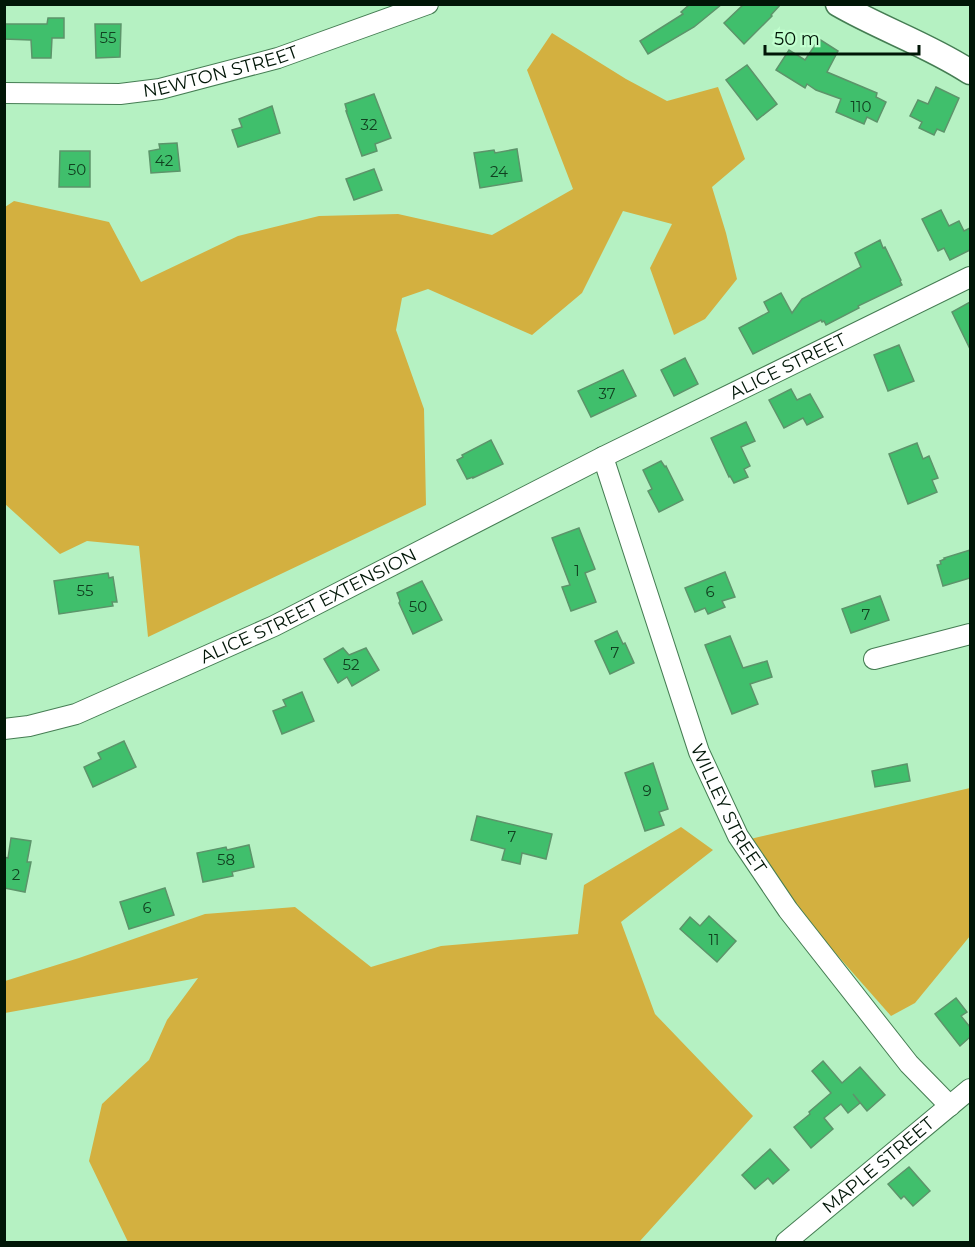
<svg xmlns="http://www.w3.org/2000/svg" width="975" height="1247" font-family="Montserrat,sans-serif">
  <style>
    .green { fill: #d3b040 }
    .building { fill: #40bf6c; stroke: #5c946a; stroke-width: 1.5 }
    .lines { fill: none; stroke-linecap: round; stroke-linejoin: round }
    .minor-casing { stroke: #457d53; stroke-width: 22 }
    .tertiary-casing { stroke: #457d53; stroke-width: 27 }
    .minor { stroke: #fff; stroke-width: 20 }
    .tertiary { stroke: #fff; stroke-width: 24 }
    .labels { text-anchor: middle; stroke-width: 5; stroke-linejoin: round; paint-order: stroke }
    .number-label { font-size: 15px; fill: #114020 }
    .street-label { font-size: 18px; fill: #011607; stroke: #c2ffcf }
  </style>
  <rect width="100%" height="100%" fill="#b5f1c2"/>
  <g class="green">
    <polygon points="552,33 626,79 667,101 718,87 745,159 712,187 726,233 737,279 705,319 674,335 650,268 672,224 623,211 582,293 532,335 428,289 402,298 396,330 424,409 426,505 148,637 139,546 87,541 60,554 5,504 5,207 14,201 109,222 141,282 238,236 319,216 398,214 492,235 573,189 527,70"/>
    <polygon points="970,788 970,936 915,1003 891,1016 807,921 746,840"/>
    <polygon points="681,827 713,850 621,922 655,1014 753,1116 640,1241 641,1242 128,1242 89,1161 102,1104 149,1060 167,1020 198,978 5,1013 5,981 79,958 205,914 295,907 371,967 441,946 578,934 584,885"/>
  </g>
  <g class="building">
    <polygon points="690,4 722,4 694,27 648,54 640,41 683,14 681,12"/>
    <polygon points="744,4 781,4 771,15 772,16 744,44 724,23"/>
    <polygon points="48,18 64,18 64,38 52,38 51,58 32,58 31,40 4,39 4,24 47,24"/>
    <polygon points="95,24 121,24 120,57 96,58"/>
    <polygon points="819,39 838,51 827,72 877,93 876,97 886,102 877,122 867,117 864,124 836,112 841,99 816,90 807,84 805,88 776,70 789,50 805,60"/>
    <polygon points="747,65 777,104 757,120 726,80"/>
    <polygon points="936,87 959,98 944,132 937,129 934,135 919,128 922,122 910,116 918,100 928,104"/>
    <polygon points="374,94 391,138 375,144 377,151 362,156 346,111 347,111 345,104"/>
    <polygon points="272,106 280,133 238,147 232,130 242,127 239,119"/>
    <polygon points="177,143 180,171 151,173 149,151 160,149 159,144"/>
    <polygon points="517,149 522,181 480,188 474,153 494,150 495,153"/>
    <polygon points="60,151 90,151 90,187 59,187"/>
    <polygon points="374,169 382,190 354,200 346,179"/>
    <polygon points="941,210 949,226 959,221 964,231 970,228 970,250 950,260 944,248 938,251 922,219"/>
    <polygon points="880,240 883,248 885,247 901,280 900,281 902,285 858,306 859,308 826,325 824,321 822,322 821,320 753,354 739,328 769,312 764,302 781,293 792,313 802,299 861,267 855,253"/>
    <polygon points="970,302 970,349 952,312"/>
    <polygon points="899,345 914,381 888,391 874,355"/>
    <polygon points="685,358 698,384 674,396 661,370"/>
    <polygon points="623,370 636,396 591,417 578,391"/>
    <polygon points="791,389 797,400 810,394 823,417 807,425 803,418 784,428 769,400"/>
    <polygon points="746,422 755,441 741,447 750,466 744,469 748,477 734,483 730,476 729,477 711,438"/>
    <polygon points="491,440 503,464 473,478 473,477 467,479 457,460 463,457 462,455"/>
    <polygon points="917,443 923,459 929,456 938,478 932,480 937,492 908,504 889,454"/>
    <polygon points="661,461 665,467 666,466 683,500 659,512 648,491 652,489 643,470"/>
    <polygon points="579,528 595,569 585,573 596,602 571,611 562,587 570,585 552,538"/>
    <polygon points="970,550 970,578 943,586 937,565 941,564 940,561 945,559 944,558"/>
    <polygon points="725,572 735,597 722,601 725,607 708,614 705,608 695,612 685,588"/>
    <polygon points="108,573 109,578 113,577 117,602 112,602 113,606 59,614 54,581"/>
    <polygon points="422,581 442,620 413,634 399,603 400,601 397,593"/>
    <polygon points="880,596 889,620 851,633 842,609"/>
    <polygon points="617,631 623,644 625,643 634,663 610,674 595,641"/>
    <polygon points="730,636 743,668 767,661 772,677 750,684 758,704 732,714 705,645"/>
    <polygon points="343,648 349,655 366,648 379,670 352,686 347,677 338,683 324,659"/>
    <polygon points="302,692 314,721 282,734 273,711 286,706 283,700"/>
    <polygon points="124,741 136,767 93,787 84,767 101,759 98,753"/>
    <polygon points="653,763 668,809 659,812 664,825 645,831 625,773"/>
    <polygon points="907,764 910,781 875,787 872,771"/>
    <polygon points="477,816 552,834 546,859 522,853 520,864 502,860 505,849 471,840"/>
    <polygon points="11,838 31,841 27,862 31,862 25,892 4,888 4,857 8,858"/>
    <polygon points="249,845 254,867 232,872 233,876 203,882 197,853 226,847 227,850"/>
    <polygon points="165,888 174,915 129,929 120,902"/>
    <polygon points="709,916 736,941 717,962 680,929 690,917 700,926"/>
    <polygon points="956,998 967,1012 961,1016 970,1027 970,1037 960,1046 935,1014"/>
    <polygon points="823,1061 842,1083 860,1067 885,1095 867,1111 853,1094 860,1103 848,1113 841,1104 824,1118 833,1129 811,1148 794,1127 810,1114 809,1112 831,1093 812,1071"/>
    <polygon points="770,1149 789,1170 773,1184 768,1178 755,1189 742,1175"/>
    <polygon points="909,1167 930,1191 913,1206 904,1196 901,1199 888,1184"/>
  </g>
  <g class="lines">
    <defs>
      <g id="minor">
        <path id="s1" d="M 4,93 L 120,94 L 160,89 L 278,58 L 428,4"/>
        <path id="s2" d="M 603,457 L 699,752 L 738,836 L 788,910 L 909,1064 L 950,1106"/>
        <polyline points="874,659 970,634"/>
        <path id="s3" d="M 4,729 L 29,726 L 76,714 L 274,626 L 603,457 L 970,277"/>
        <path id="s4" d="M 786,1242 L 970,1089"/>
      </g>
      <path id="tertiary" d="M 838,4 C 881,29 929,45 970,72"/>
    </defs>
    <use href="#minor" class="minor-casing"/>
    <use href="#tertiary" class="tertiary-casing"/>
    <use href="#minor" class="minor"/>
    <use href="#tertiary" class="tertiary"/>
  </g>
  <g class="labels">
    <g class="number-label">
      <text x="108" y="43">55</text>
      <text x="861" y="112">110</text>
      <text x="369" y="130">32</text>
      <text x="164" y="166">42</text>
      <text x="77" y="175">50</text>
      <text x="499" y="177">24</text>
      <text x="607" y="399">37</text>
      <text x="577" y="576">1</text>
      <text x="85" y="596">55</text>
      <text x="710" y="597">6</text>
      <text x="418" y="612">50</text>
      <text x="866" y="620">7</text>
      <text x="615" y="658">7</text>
      <text x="351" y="670">52</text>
      <text x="647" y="796">9</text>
      <text x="512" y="842">7</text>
      <text x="226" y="865">58</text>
      <text x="16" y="880">2</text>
      <text x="147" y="913">6</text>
      <text x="714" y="945">11</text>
    </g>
    <g class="street-label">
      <text dy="6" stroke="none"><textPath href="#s1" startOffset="219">NEWTON STREET</textPath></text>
      <text dy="6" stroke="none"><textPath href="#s3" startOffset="866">ALICE STREET</textPath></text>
      <text dy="6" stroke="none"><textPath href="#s3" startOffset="330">ALICE STREET EXTENSION</textPath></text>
      <text dy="6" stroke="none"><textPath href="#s2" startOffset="374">WILLEY STREET</textPath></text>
      <text dy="6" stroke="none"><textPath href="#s4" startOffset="120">MAPLE STREET</textPath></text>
    </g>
  </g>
  <rect width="975" height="1247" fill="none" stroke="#011607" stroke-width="12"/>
  <path d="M765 45v9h154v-9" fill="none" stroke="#011607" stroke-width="3"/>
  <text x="774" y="45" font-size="18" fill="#011607" stroke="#c2ffcf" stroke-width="4.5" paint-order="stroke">50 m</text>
</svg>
